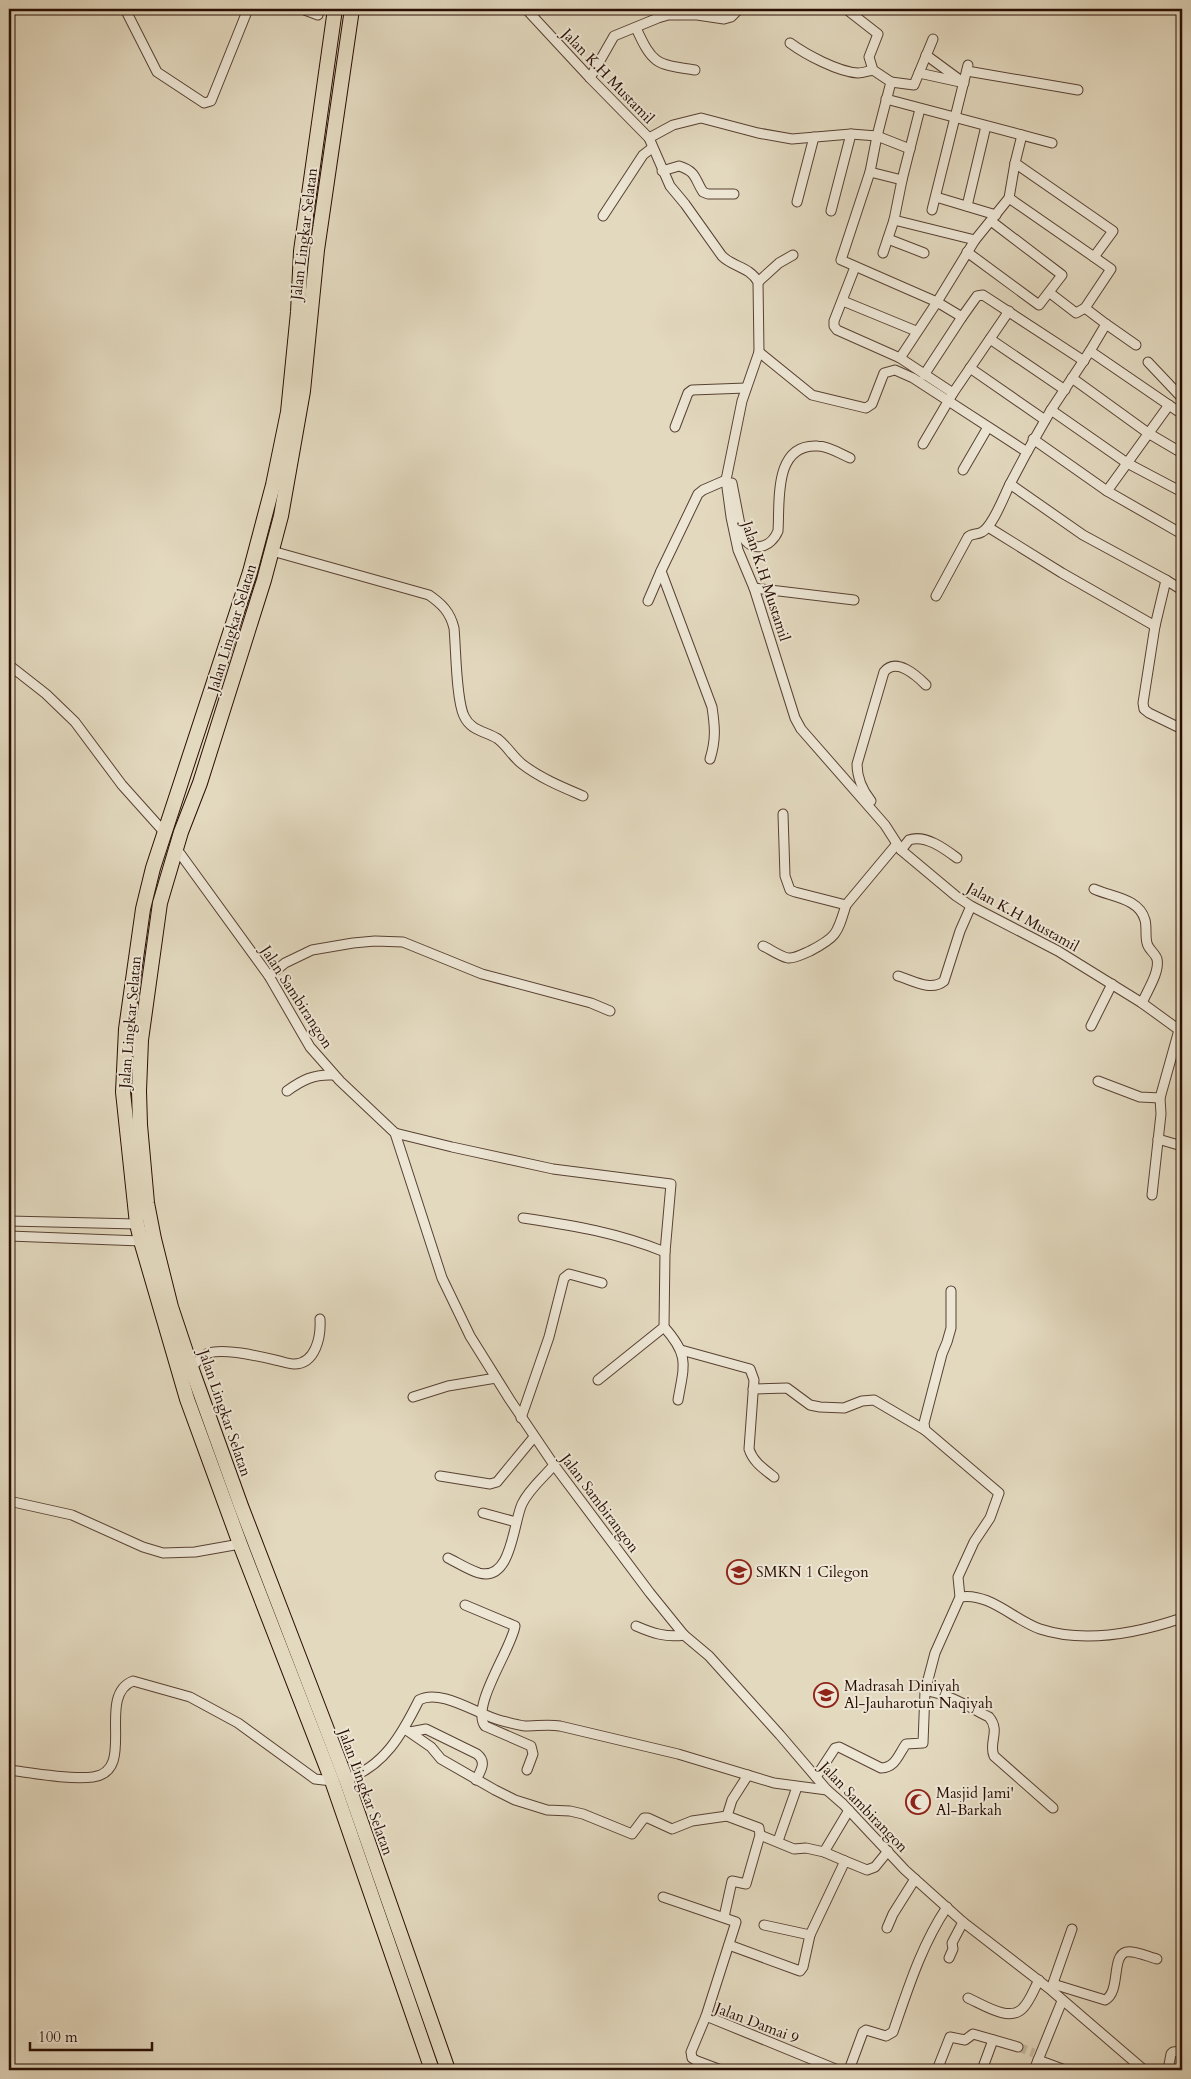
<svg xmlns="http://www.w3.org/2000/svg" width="1191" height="2079" font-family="Cardo,serif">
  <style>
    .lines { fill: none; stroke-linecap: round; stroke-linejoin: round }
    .minor-tunnel { stroke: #c7bba3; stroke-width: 9; stroke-dasharray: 9 4.5; stroke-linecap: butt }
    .minor-casing { stroke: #584132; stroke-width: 11 }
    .highway-casing { stroke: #290e03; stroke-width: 16 }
    .minor { stroke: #ede6d5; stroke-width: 9 }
    .highway { stroke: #e3d9bf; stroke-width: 14 }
    .labels { text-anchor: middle; stroke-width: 4; stroke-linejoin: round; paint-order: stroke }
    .street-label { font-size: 15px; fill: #290e03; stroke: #ede6d5 }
    .poi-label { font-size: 15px; fill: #290e03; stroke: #ede6d5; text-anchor: start }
  </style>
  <rect width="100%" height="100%" fill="#e3d9bf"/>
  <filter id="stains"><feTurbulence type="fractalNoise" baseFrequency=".004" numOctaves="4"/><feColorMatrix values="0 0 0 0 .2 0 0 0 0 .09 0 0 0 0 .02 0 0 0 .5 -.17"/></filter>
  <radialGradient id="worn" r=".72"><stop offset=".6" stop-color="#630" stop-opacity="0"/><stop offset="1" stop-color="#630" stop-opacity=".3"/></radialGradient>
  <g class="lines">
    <polyline class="minor-tunnel" points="1018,2047 1034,2053"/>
    <defs>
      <g id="minor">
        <polyline points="125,9 157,72 204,103 211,101 248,9"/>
        <polyline points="302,9 318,15"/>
        <path d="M 526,9 L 590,78 L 649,138 L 670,186 L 685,204 L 722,256 C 733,267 750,267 758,282 L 759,352 L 742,401 L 726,480 L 731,517 L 738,550 L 754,588 L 795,718 L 801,729 L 885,825 L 901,850 L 956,896 L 971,906 L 1058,951 L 1142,1003 L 1182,1032"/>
        <polyline points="846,9 878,34 869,57 873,70 891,82 877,136 870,172 841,260 937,302 975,240 1009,198 1015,163 1113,231 1094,257 1111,269 1085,308 1106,324 1090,351"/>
        <path d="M 636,28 C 653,65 656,64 695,70"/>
        <path d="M 790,43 C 805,54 838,72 858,73 C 863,73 868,71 873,70"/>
        <polyline points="926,55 964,83"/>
        <polyline points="967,71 1078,90"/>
        <polyline points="919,73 960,82"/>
        <polyline points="590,78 614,36 658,18 668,15 697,15 724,19 731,17 739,9"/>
        <polyline points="891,82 914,85 933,39"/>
        <polyline points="886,99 1052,143"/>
        <polyline points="649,138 673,125 701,118 758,133 792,139 851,134 877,136 910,149"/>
        <polyline points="1015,163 1022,135"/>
        <path d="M 662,171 L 679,166 C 697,172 694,178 703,192 L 708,194 L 734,194"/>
        <polyline points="870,172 902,180 894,220 975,240"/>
        <polyline points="902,180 920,109"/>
        <polyline points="936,197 996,215"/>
        <polyline points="1009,198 1094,257"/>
        <polyline points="797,202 814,137"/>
        <polyline points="967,206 986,126"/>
        <polyline points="932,210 968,65"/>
        <polyline points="831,211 851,134"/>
        <polyline points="603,216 643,155 652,148"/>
        <polyline points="888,239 924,253"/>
        <polyline points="967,252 1039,305 1062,275 991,221"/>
        <polyline points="883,253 894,220"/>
        <polyline points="855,267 834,321 834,326 837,330 900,358"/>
        <polyline points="758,282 779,263 793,255"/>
        <polyline points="1050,293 1076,313 1085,308"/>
        <polyline points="843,301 916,331"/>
        <polyline points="1106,324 1136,345"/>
        <polyline points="990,339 1065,390"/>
        <polyline points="759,352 812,395 866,408 872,404 884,373 895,370 913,378 1027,452 1010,484 1083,535 1166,580"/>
        <polyline points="1148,362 1182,398"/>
        <polyline points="970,368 1045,420"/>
        <polyline points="924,375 962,317"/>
        <polyline points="1072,378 1148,433 1182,453"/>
        <polyline points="953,393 900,358 937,302 962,317 977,296 983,295 1084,361"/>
        <polyline points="1051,410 1127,463 1182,492"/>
        <polyline points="675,427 688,393 692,390 746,388"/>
        <polyline points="1033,439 1107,491 1169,405"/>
        <polyline points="923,444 953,393 1009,311"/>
        <polyline points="1027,452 1051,410 1090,351 1182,414"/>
        <polyline points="963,470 988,427"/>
        <path d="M 732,483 L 742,535 C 751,554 771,548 778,531 C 780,502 773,443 818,446 C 828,446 841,454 850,458"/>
        <polyline points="1107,491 1182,534"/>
        <polyline points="988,527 1062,573 1155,626"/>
        <path d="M 272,551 L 429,595 C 442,604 450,612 454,628 C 456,649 456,699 464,716 C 471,731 485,731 498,739 C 507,746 513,757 522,764 C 540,778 562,787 583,796"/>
        <polyline points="754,588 854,600"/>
        <polyline points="1182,590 1166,580 1155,626 1143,703 1144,709 1149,713 1182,729"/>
        <path d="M 936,596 L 968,537 C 972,533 977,535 982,532 C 993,526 1004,496 1010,484"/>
        <polyline points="648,601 661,571"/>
        <polyline points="9,665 46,694 75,722 122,785 165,833"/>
        <path d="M 710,759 C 716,740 715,727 712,707 L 661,571 L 698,494 L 703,490 L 726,480"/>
        <path d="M 871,801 C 863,791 857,777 857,764 L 884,672 C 896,657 916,675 926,685"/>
        <polyline points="783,814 785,876 790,890 795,892 846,905 896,845"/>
        <polyline points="176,848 269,976 310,1047 340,1081 395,1133 442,1278 470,1336 510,1400 554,1465 650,1593 684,1635 709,1656 780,1735 827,1790 843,1804 905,1870 963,1922 1051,1990 1144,2070"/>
        <path d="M 901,850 L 909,840 C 925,834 945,849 957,858"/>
        <path d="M 1094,889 C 1111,897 1139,898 1145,920 C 1147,927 1145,936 1147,943 C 1148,949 1155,953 1157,959 C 1160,972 1147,991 1142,1003"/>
        <path d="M 763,946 C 770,949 779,956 788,958 C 794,959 803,954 810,951 C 837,937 837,934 846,905"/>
        <polyline points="269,976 285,963 312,950 353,943 375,941 403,942 482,974 591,1003 610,1011"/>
        <path d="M 898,976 C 912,980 931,992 944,981 L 960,931 L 971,906"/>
        <polyline points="1091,1026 1112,984"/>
        <polyline points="1098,1081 1140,1097 1160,1098 1179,1030"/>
        <path d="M 287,1091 C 302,1080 314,1074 333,1075"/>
        <polyline points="395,1133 452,1147 553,1169 671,1184 665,1252 664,1327 598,1380"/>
        <polyline points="1158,1139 1182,1146"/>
        <polyline points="1152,1195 1161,1114 1160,1098"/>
        <path d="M 523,1218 C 575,1226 615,1232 665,1252"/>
        <polyline points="9,1221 137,1224"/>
        <polyline points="9,1236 141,1241"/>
        <path d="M 664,1327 C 690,1356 684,1365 678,1400"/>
        <path d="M 681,1350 L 750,1369 L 754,1380 L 749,1449 C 753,1462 764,1469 774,1477"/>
        <path d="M 191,1367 C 196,1363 203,1355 209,1353 C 225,1348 258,1356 275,1360 C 281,1361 288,1364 294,1364 C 316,1364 321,1336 320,1319"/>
        <polyline points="753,1389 787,1388 810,1405 820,1407 844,1408 862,1401 874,1400 925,1430"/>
        <polyline points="413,1397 448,1386 496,1378"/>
        <polyline points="521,1418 549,1337 564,1278 569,1274 602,1283"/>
        <polyline points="440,1476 490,1484 497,1482 534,1437"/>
        <polyline points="9,1501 72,1515 143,1547 163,1553 195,1552 240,1544"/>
        <polyline points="483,1513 516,1522"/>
        <path d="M 448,1558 C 458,1563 469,1570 479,1573 C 512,1582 513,1523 522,1504 C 529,1489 543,1478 554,1465"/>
        <path d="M 960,1597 C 989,1592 1014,1620 1040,1629 C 1086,1644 1138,1633 1182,1618"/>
        <path d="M 465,1605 L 515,1626 C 512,1648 470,1707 485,1726 L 531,1746 L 533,1754 L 527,1770"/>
        <path d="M 636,1626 C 652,1633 667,1638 684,1635"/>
        <path d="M 925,1691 C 945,1692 971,1708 989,1717 C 1001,1731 988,1743 994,1756 L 1053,1808"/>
        <polyline points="405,1729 431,1747 441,1759 495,1790 515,1800 547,1810 570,1811 583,1814 632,1834 644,1818 648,1818 672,1829 692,1821 727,1816"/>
        <path d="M 410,1732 L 426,1729 L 477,1754 C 487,1762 481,1770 476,1780"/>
        <path d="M 9,1770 C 32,1773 70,1780 93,1777 C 138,1771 95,1696 133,1681 L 190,1697 L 238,1723 L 315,1779 L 332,1781"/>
        <path d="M 816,1777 L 835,1748 L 839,1747 L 881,1768 C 896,1767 898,1755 906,1744 L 923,1743 L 925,1691 L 935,1653 L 960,1597 L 958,1577 L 974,1542 L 990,1518 L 999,1493 L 925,1430 L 924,1423 L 942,1354 L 947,1342 L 951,1328 L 951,1291"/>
        <path d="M 346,1779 C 384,1767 402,1734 419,1700 C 440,1688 477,1714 499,1720 C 507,1722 517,1725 525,1726 C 537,1726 548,1724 560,1726 L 678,1754 L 774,1783 L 827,1790"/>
        <polyline points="760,1835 794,1849 806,1848 824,1852 845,1861"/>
        <polyline points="778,1841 797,1787"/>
        <polyline points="824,1852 849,1810"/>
        <polyline points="663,1897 736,1922 706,2016"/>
        <polyline points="724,1917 732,1881 746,1884 760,1835 759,1828 727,1816 732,1800 748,1775"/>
        <polyline points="764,1925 810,1935"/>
        <polyline points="887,1928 893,1914 915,1879"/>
        <polyline points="729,1945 800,1971 803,1967 810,1935 845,1861 867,1870 875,1867 888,1851"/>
        <polyline points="949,1958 953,1949 952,1943 963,1922"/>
        <path d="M 1053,1984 L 1105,2000 C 1121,1992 1111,1956 1126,1952 C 1134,1950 1149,1957 1157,1959"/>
        <polyline points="1051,1989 1072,1929"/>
        <path d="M 968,1998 C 982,2004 1010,2023 1023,2008 C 1030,2001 1034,1989 1039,1980"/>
        <polyline points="1038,2060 1065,2070"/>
        <polyline points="721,2070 697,2061 692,2058 691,2052 706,2016 838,2070"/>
        <path d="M 849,2070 L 863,2032 L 866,2030 L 886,2036 L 893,2032 C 908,1989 921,1946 947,1907"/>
        <polyline points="937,2070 950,2037 965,2040 973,2034 1018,2047"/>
        <polyline points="982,2070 993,2040"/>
        <polyline points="1034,2070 1062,2001"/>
        <polyline points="1168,2070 1171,2054 1173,2052 1182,2051"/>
      </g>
      <g id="highway">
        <polyline points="335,9 301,251 298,312 288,412 273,485 250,572 153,868 143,909 126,1029 123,1092 137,1224 141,1241 187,1399 240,1544 332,1781 432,2070"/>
        <polyline points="352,9 317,250 303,391 281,516 264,580 200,783 181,832 160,903 141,1040 139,1091 140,1125 147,1203 154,1239 171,1307 191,1367 241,1506 346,1779 448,2070"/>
      </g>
    </defs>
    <use href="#minor" class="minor-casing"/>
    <use href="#highway" class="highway-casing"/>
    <use href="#minor" class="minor"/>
    <use href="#highway" class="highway"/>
  </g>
  <defs>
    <symbol id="school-ring" viewBox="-11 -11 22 22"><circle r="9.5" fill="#ede6d5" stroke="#8f2418" stroke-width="1.5"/><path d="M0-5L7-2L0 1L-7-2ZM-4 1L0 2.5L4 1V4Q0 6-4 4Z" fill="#8f2418"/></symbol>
    <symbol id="mosque-ring" viewBox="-11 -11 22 22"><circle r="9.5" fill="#ede6d5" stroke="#8f2418" stroke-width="1.5"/><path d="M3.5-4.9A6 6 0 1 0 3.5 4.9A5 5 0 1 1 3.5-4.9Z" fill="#8f2418"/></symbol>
  </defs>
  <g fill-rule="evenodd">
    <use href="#school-ring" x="725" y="1558" width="28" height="28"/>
    <use href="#school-ring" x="812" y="1681" width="28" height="28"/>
    <use href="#mosque-ring" x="904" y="1788" width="28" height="28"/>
  </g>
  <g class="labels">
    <g class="street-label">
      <text transform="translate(608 76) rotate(46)" y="5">Jalan K.H Mustamil</text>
      <text transform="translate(304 234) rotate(-83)" y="5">Jalan Lingkar Selatan</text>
      <text transform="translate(766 581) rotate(72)" y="5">Jalan K.H Mustamil</text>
      <text transform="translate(232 628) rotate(-73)" y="5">Jalan Lingkar Selatan</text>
      <text transform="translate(1023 917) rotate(29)" y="5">Jalan K.H Mustamil</text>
      <text transform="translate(297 997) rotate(57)" y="5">Jalan Sambirangon</text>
      <text transform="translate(130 1022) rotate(-85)" y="5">Jalan Lingkar Selatan</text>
      <text transform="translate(225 1413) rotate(71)" y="5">Jalan Lingkar Selatan</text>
      <text transform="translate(600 1503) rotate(53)" y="5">Jalan Sambirangon</text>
      <text transform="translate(366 1792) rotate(70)" y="5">Jalan Lingkar Selatan</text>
      <text transform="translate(864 1807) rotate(46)" y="5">Jalan Sambirangon</text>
      <text transform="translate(757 2023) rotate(21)" y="5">Jalan Damai 9</text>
    </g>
    <g class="poi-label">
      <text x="756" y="1577">SMKN 1 Cilegon</text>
      <text x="844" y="1691">Madrasah Diniyah<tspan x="844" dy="17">Al-Jauharotun Naqiyah</tspan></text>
      <text x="936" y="1798">Masjid Jami'<tspan x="936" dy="17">Al-Barkah</tspan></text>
    </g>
  </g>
  <rect width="1191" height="2079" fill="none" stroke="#e3d9bf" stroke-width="30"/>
  <rect x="10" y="10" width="1171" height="2059" fill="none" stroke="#290e03" stroke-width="2.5"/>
  <rect x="15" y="15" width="1161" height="2049" fill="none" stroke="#290e03"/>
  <path d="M30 2042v8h122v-8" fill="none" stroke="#290e03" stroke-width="2.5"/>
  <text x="38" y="2042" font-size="15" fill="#290e03" stroke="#ede6d5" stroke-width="4" paint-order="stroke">100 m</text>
  <rect width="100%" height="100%" filter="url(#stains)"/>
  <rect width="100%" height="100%" fill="url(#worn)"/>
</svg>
